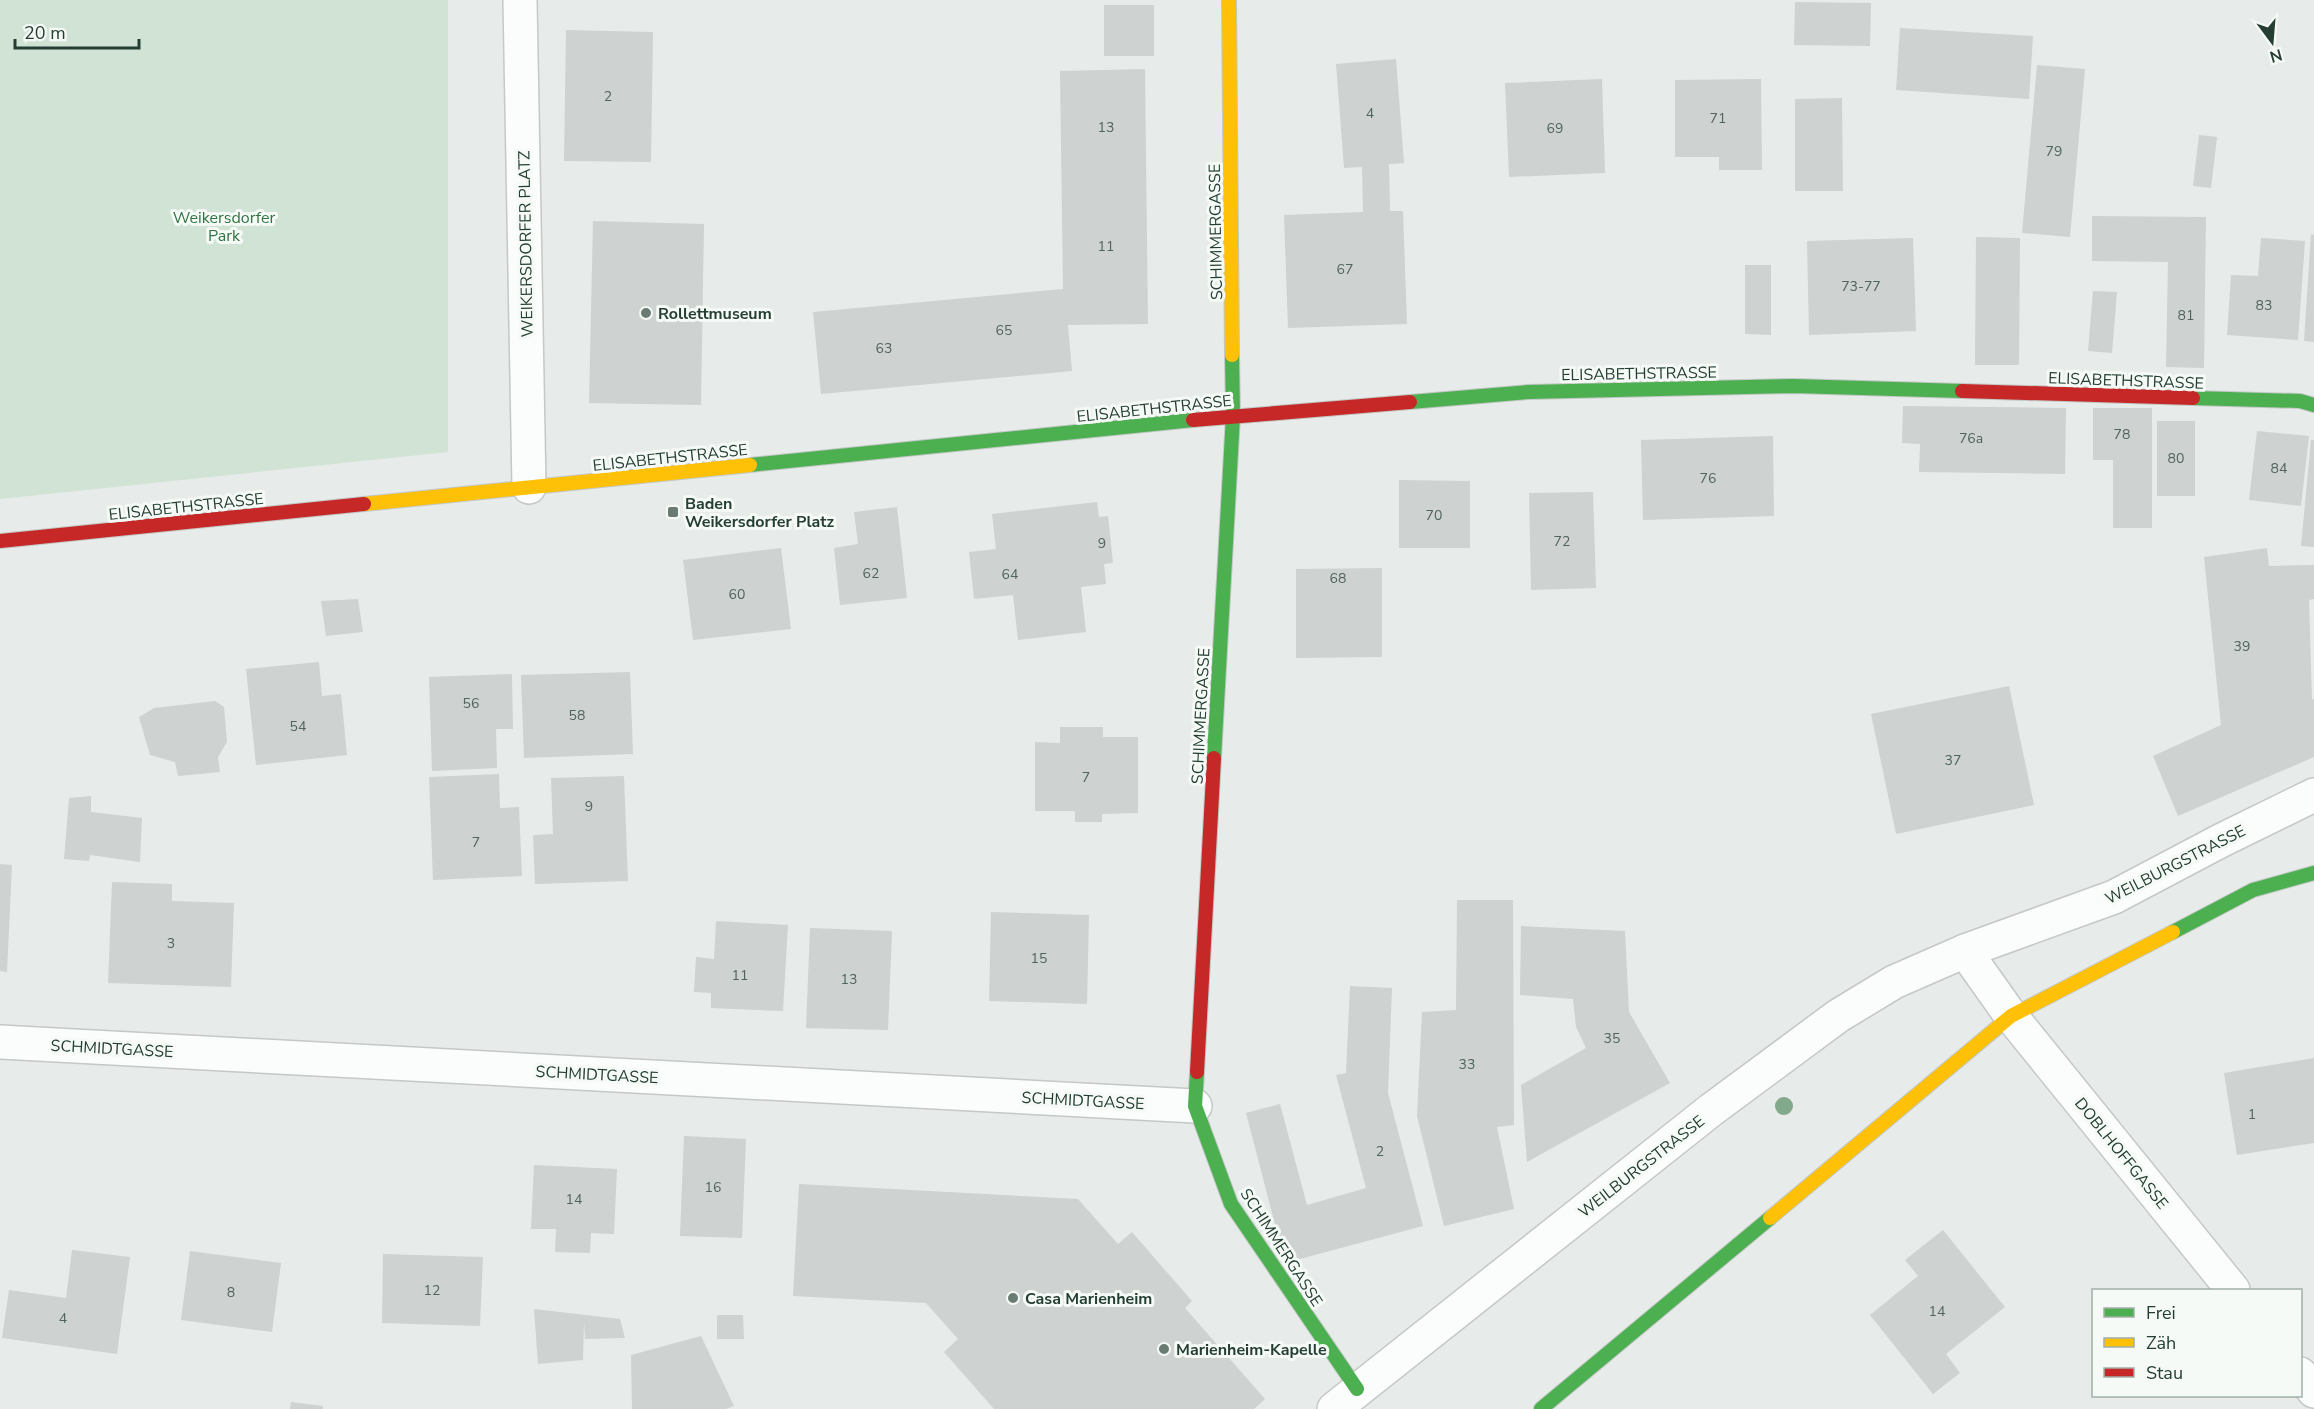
<svg xmlns="http://www.w3.org/2000/svg" width="2314" height="1409" font-family="'Nunito Sans',sans-serif">
  <style>
    .green { fill: #d1e3d4 }
    .building { fill: #ced2d0 }
    .lines { fill: none; stroke-linecap: round; stroke-linejoin: round }
    .street-casing { stroke: #c4c8c6; stroke-width: 36 }
    .fast-casing { stroke: #c2c8c6; stroke-width: 16 }
    .slow-casing { stroke: #c2c8c6; stroke-width: 16 }
    .jam-casing { stroke: #c2c8c6; stroke-width: 16 }
    .street { stroke: #fbfcfc; stroke-width: 33 }
    .fast { stroke: #4caf50; stroke-width: 14 }
    .slow { stroke: #ffc107; stroke-width: 14 }
    .jam { stroke: #c62828; stroke-width: 14 }
    .tree { fill: #83a98d }
    .poi-dot { fill: #697b73; stroke: #f5faf7; stroke-width: 2 }
    .labels { text-anchor: middle; stroke-width: 6; stroke-linejoin: round; paint-order: stroke }
    .number-label { font-size: 14px; fill: #50645c }
    .park-label { font-size: 16px; fill: #317342; stroke: #f5faf7 }
    .street-label { font-size: 16px; fill: #253e34; stroke: #f5faf7 }
    .poi-label { font-size: 16px; font-weight: bold; fill: #253e34; stroke: #f5faf7; text-anchor: start }
  </style>
  <rect width="100%" height="100%" fill="#e7ebe9"/>
  <polygon class="green" points="0,0 448,0 448,452 0,499"/>
  <g class="building">
    <polygon points="1795,2 1871,3 1870,46 1794,45"/>
    <rect x="1104" y="5" width="50" height="51"/>
    <polygon points="1900,28 2033,36 2029,99 1896,90"/>
    <polygon points="566,30 653,32 651,162 564,161"/>
    <polygon points="1396,59 1404,163 1389,164 1390,211 1403,211 1407,324 1288,328 1284,215 1363,212 1362,167 1344,168 1336,64"/>
    <polygon points="2037,65 2085,69 2070,237 2022,233"/>
    <polygon points="1145,69 1148,324 1068,325 1072,371 821,394 813,312 1063,289 1060,71"/>
    <polygon points="1602,79 1605,173 1509,177 1505,83"/>
    <polygon points="1761,79 1762,170 1719,170 1719,157 1675,157 1675,80"/>
    <polygon points="1842,98 1843,191 1795,191 1795,99"/>
    <polygon points="2199,135 2217,137 2211,188 2193,186"/>
    <polygon points="2092,216 2206,217 2204,368 2166,367 2168,262 2092,261"/>
    <polygon points="593,221 704,224 701,405 589,403"/>
    <polygon points="2311,234 2314,235 2314,342 2304,341"/>
    <polygon points="1976,237 2020,238 2019,365 1975,365"/>
    <polygon points="1913,238 1916,331 1809,335 1807,241"/>
    <polygon points="2261,238 2305,241 2298,340 2227,335 2231,275 2258,276"/>
    <polygon points="1745,265 1771,265 1771,335 1745,334"/>
    <polygon points="2093,291 2117,292 2112,353 2088,351"/>
    <polygon points="1903,406 2066,408 2065,474 1919,472 1920,444 1902,443"/>
    <polygon points="2093,408 2152,408 2152,528 2113,528 2113,460 2093,460"/>
    <rect x="2157" y="421" width="38" height="75"/>
    <polygon points="2257,431 2309,436 2301,506 2249,500"/>
    <polygon points="1773,436 1774,516 1643,520 1641,440"/>
    <polygon points="2311,440 2314,440 2314,547 2301,546"/>
    <polygon points="1399,480 1470,481 1470,548 1399,548"/>
    <polygon points="1593,492 1596,588 1531,590 1529,493"/>
    <polygon points="1097,502 1099,517 1108,516 1113,563 1104,564 1106,584 1081,587 1086,632 1018,640 1013,595 974,599 969,552 996,549 992,514"/>
    <polygon points="897,507 907,598 840,605 834,548 858,544 854,512"/>
    <polygon points="781,548 791,629 693,640 683,560"/>
    <polygon points="2267,548 2269,566 2314,565 2314,599 2309,600 2312,700 2314,699 2314,757 2178,816 2153,756 2221,725 2204,557"/>
    <polygon points="1382,568 1382,657 1296,658 1296,569"/>
    <polygon points="358,599 363,632 326,636 321,601"/>
    <polygon points="319,662 322,696 341,694 347,755 256,765 246,669"/>
    <polygon points="630,672 633,754 524,758 521,675"/>
    <polygon points="512,674 513,729 496,729 497,768 432,771 429,677"/>
    <polygon points="2009,686 2034,805 1896,834 1871,714"/>
    <polygon points="215,701 224,707 227,742 218,757 220,772 178,776 175,762 150,755 139,717 154,708"/>
    <polygon points="1060,727 1103,727 1103,737 1138,737 1138,813 1102,814 1102,822 1075,822 1075,811 1035,811 1035,742 1060,743"/>
    <polygon points="499,774 500,808 519,807 522,876 433,880 429,777"/>
    <polygon points="624,776 628,881 535,884 533,835 553,834 551,778"/>
    <polygon points="91,796 91,812 142,818 140,862 90,855 89,861 64,859 69,798"/>
    <polygon points="0,864 12,865 7,972 0,971"/>
    <polygon points="112,882 172,884 172,901 234,903 231,987 108,983"/>
    <polygon points="1457,900 1513,900 1514,1125 1497,1127 1514,1209 1444,1226 1417,1116 1422,1012 1456,1010"/>
    <polygon points="991,912 1089,915 1087,1004 989,1001"/>
    <polygon points="716,921 788,925 783,1011 711,1008 711,993 694,992 696,957 714,959"/>
    <polygon points="1521,926 1625,931 1629,1012 1670,1083 1527,1162 1521,1085 1586,1048 1576,1027 1573,999 1520,995"/>
    <polygon points="810,928 892,931 888,1030 806,1028"/>
    <polygon points="1350,986 1392,988 1388,1093 1423,1226 1285,1263 1246,1113 1280,1104 1307,1205 1366,1188 1336,1075 1346,1073"/>
    <polygon points="2314,1058 2314,1143 2237,1155 2224,1073"/>
    <polygon points="684,1136 746,1139 742,1238 680,1236"/>
    <polygon points="534,1165 617,1169 614,1234 591,1233 590,1253 555,1252 556,1229 531,1229"/>
    <polygon points="799,1184 1078,1199 1118,1244 1132,1232 1192,1301 1185,1308 1265,1399 1254,1409 994,1409 944,1352 958,1339 926,1303 793,1296"/>
    <polygon points="1943,1230 2005,1307 1946,1354 1960,1373 1933,1394 1870,1315 1918,1276 1905,1260"/>
    <polygon points="72,1250 130,1257 117,1354 2,1338 9,1290 66,1298"/>
    <polygon points="190,1251 281,1263 272,1332 181,1320"/>
    <polygon points="383,1254 483,1257 480,1326 382,1323"/>
    <polygon points="534,1309 620,1319 625,1338 585,1339 584,1321 583,1360 538,1364"/>
    <polygon points="717,1315 743,1315 744,1339 717,1339"/>
    <polygon points="701,1336 734,1406 726,1409 632,1409 631,1355"/>
    <polygon points="291,1402 323,1406 323,1409 290,1409"/>
  </g>
  <g class="lines">
    <defs>
      <g id="street">
        <polyline points="520,0 529,487"/>
        <polyline points="1965,951 2011,1016 2233,1290"/>
        <polyline points="0,1042 1195,1106"/>
        <polyline points="2300,1374 2314,1391"/>
        <polyline points="1334,1409 1711,1110 1838,1016 1894,982 1965,951 2114,897 2222,840 2314,795"/>
      </g>
      <g id="fast">
        <polyline points="2193,398 2300,401 2314,405"/>
        <polyline points="1410,402 1528,392 1794,386 1962,391"/>
        <polyline points="750,465 1193,420"/>
        <polyline points="1214,758 1233,416 1232,355"/>
        <polyline points="2173,932 2253,890 2314,873"/>
        <polyline points="1197,1072 1195,1106 1231,1204 1357,1389"/>
        <polyline points="1541,1409 1770,1218"/>
      </g>
      <g id="slow">
        <polyline points="1229,0 1232,355"/>
        <polyline points="364,504 750,465"/>
        <polyline points="1770,1218 2011,1016 2173,932"/>
      </g>
      <g id="jam">
        <polyline points="1962,391 2193,398"/>
        <polyline points="1193,420 1410,402"/>
        <polyline points="0,541 364,504"/>
        <polyline points="1197,1072 1214,758"/>
      </g>
    </defs>
    <use href="#street" class="street-casing"/>
    <use href="#fast" class="fast-casing"/>
    <use href="#slow" class="slow-casing"/>
    <use href="#jam" class="jam-casing"/>
    <use href="#street" class="street"/>
    <use href="#fast" class="fast"/>
    <use href="#slow" class="slow"/>
    <use href="#jam" class="jam"/>
  </g>
  <circle class="tree" cx="1784" cy="1106" r="9"/>
  <g class="poi-dot">
    <circle cx="646" cy="313" r="6"/>
    <rect x="667" y="506" width="12" height="12" rx="3"/>
    <circle cx="1013" cy="1298" r="6"/>
    <circle cx="1164" cy="1349" r="6"/>
  </g>
  <g class="labels">
    <g class="number-label">
      <text x="608" y="101">2</text>
      <text x="1370" y="118">4</text>
      <text x="1718" y="123">71</text>
      <text x="1106" y="132">13</text>
      <text x="1555" y="133">69</text>
      <text x="2054" y="156">79</text>
      <text x="1106" y="251">11</text>
      <text x="1345" y="274">67</text>
      <text x="1861" y="291">73-77</text>
      <text x="2264" y="310">83</text>
      <text x="2186" y="320">81</text>
      <text x="1004" y="335">65</text>
      <text x="884" y="353">63</text>
      <text x="2122" y="439">78</text>
      <text x="1971" y="443">76a</text>
      <text x="2176" y="463">80</text>
      <text x="2279" y="473">84</text>
      <text x="1708" y="483">76</text>
      <text x="1434" y="520">70</text>
      <text x="1562" y="546">72</text>
      <text x="1102" y="548">9</text>
      <text x="871" y="578">62</text>
      <text x="1010" y="579">64</text>
      <text x="1338" y="583">68</text>
      <text x="737" y="599">60</text>
      <text x="2242" y="651">39</text>
      <text x="471" y="708">56</text>
      <text x="577" y="720">58</text>
      <text x="298" y="731">54</text>
      <text x="1953" y="765">37</text>
      <text x="1086" y="782">7</text>
      <text x="589" y="811">9</text>
      <text x="476" y="847">7</text>
      <text x="171" y="948">3</text>
      <text x="1039" y="963">15</text>
      <text x="740" y="980">11</text>
      <text x="849" y="984">13</text>
      <text x="1612" y="1043">35</text>
      <text x="1467" y="1069">33</text>
      <text x="2252" y="1119">1</text>
      <text x="1380" y="1156">2</text>
      <text x="713" y="1192">16</text>
      <text x="574" y="1204">14</text>
      <text x="432" y="1295">12</text>
      <text x="231" y="1297">8</text>
      <text x="1937" y="1316">14</text>
      <text x="63" y="1323">4</text>
    </g>
    <g class="park-label">
      <text x="224" y="223">Weikersdorfer<tspan x="224" dy="18">Park</tspan></text>
    </g>
    <g class="street-label">
      <text transform="translate(1215 232) rotate(-91)" y="6">SCHIMMERGASSE</text>
      <text transform="translate(525 244) rotate(-91)" y="6">WEIKERSDORFER PLATZ</text>
      <text transform="translate(1639 373) rotate(-1)" y="6">ELISABETHSTRASSE</text>
      <text transform="translate(2126 380) rotate(2)" y="6">ELISABETHSTRASSE</text>
      <text transform="translate(1154 408) rotate(-6)" y="6">ELISABETHSTRASSE</text>
      <text transform="translate(670 457) rotate(-6)" y="6">ELISABETHSTRASSE</text>
      <text transform="translate(186 506) rotate(-6)" y="6">ELISABETHSTRASSE</text>
      <text transform="translate(1200 716) rotate(-87)" y="6">SCHIMMERGASSE</text>
      <text transform="translate(2175 864) rotate(-27)" y="6">WEILBURGSTRASSE</text>
      <text transform="translate(112 1048) rotate(3)" y="6">SCHMIDTGASSE</text>
      <text transform="translate(597 1074) rotate(3)" y="6">SCHMIDTGASSE</text>
      <text transform="translate(1083 1100) rotate(3)" y="6">SCHMIDTGASSE</text>
      <text transform="translate(2122 1153) rotate(51)" y="6">DOBLHOFFGASSE</text>
      <text transform="translate(1641 1166) rotate(-38)" y="6">WEILBURGSTRASSE</text>
      <text transform="translate(1282 1247) rotate(57)" y="6">SCHIMMERGASSE</text>
    </g>
    <g class="poi-label">
      <text x="658" y="319">Rollettmuseum</text>
      <text x="685" y="509">Baden<tspan x="685" dy="18">Weikersdorfer Platz</tspan></text>
      <text x="1025" y="1304">Casa Marienheim</text>
      <text x="1176" y="1355">Marienheim-Kapelle</text>
    </g>
  </g>
  <rect x="2092" y="1289" width="210" height="108" fill="#f5faf7" stroke="#a2afa9" stroke-width="1.5"/>
  <rect x="2104" y="1308" width="30" height="9" fill="#4caf50" stroke="#a2afa9" stroke-width="1.5"/>
  <text x="2146" y="1319" font-size="18" fill="#253e34">Frei</text>
  <rect x="2104" y="1338" width="30" height="9" fill="#ffc107" stroke="#a2afa9" stroke-width="1.5"/>
  <text x="2146" y="1349" font-size="18" fill="#253e34">Zäh</text>
  <rect x="2104" y="1368" width="30" height="9" fill="#c62828" stroke="#a2afa9" stroke-width="1.5"/>
  <text x="2146" y="1379" font-size="18" fill="#253e34">Stau</text>
  <g transform="translate(2272 42) rotate(164)" stroke="#f5faf7" stroke-width="4.5" paint-order="stroke">
  <path d="M0-4.5L10 22L0 15L-10 22Z" fill="#253e34"/>
  <text y="-9" font-size="16" font-weight="bold" text-anchor="middle" fill="#253e34">N</text>
  </g>
  <path d="M15 39v9h124v-9" fill="none" stroke="#253e34" stroke-width="3"/>
  <text x="24" y="39" font-size="18" fill="#253e34" stroke="#f5faf7" stroke-width="4.5" paint-order="stroke">20 m</text>
</svg>
